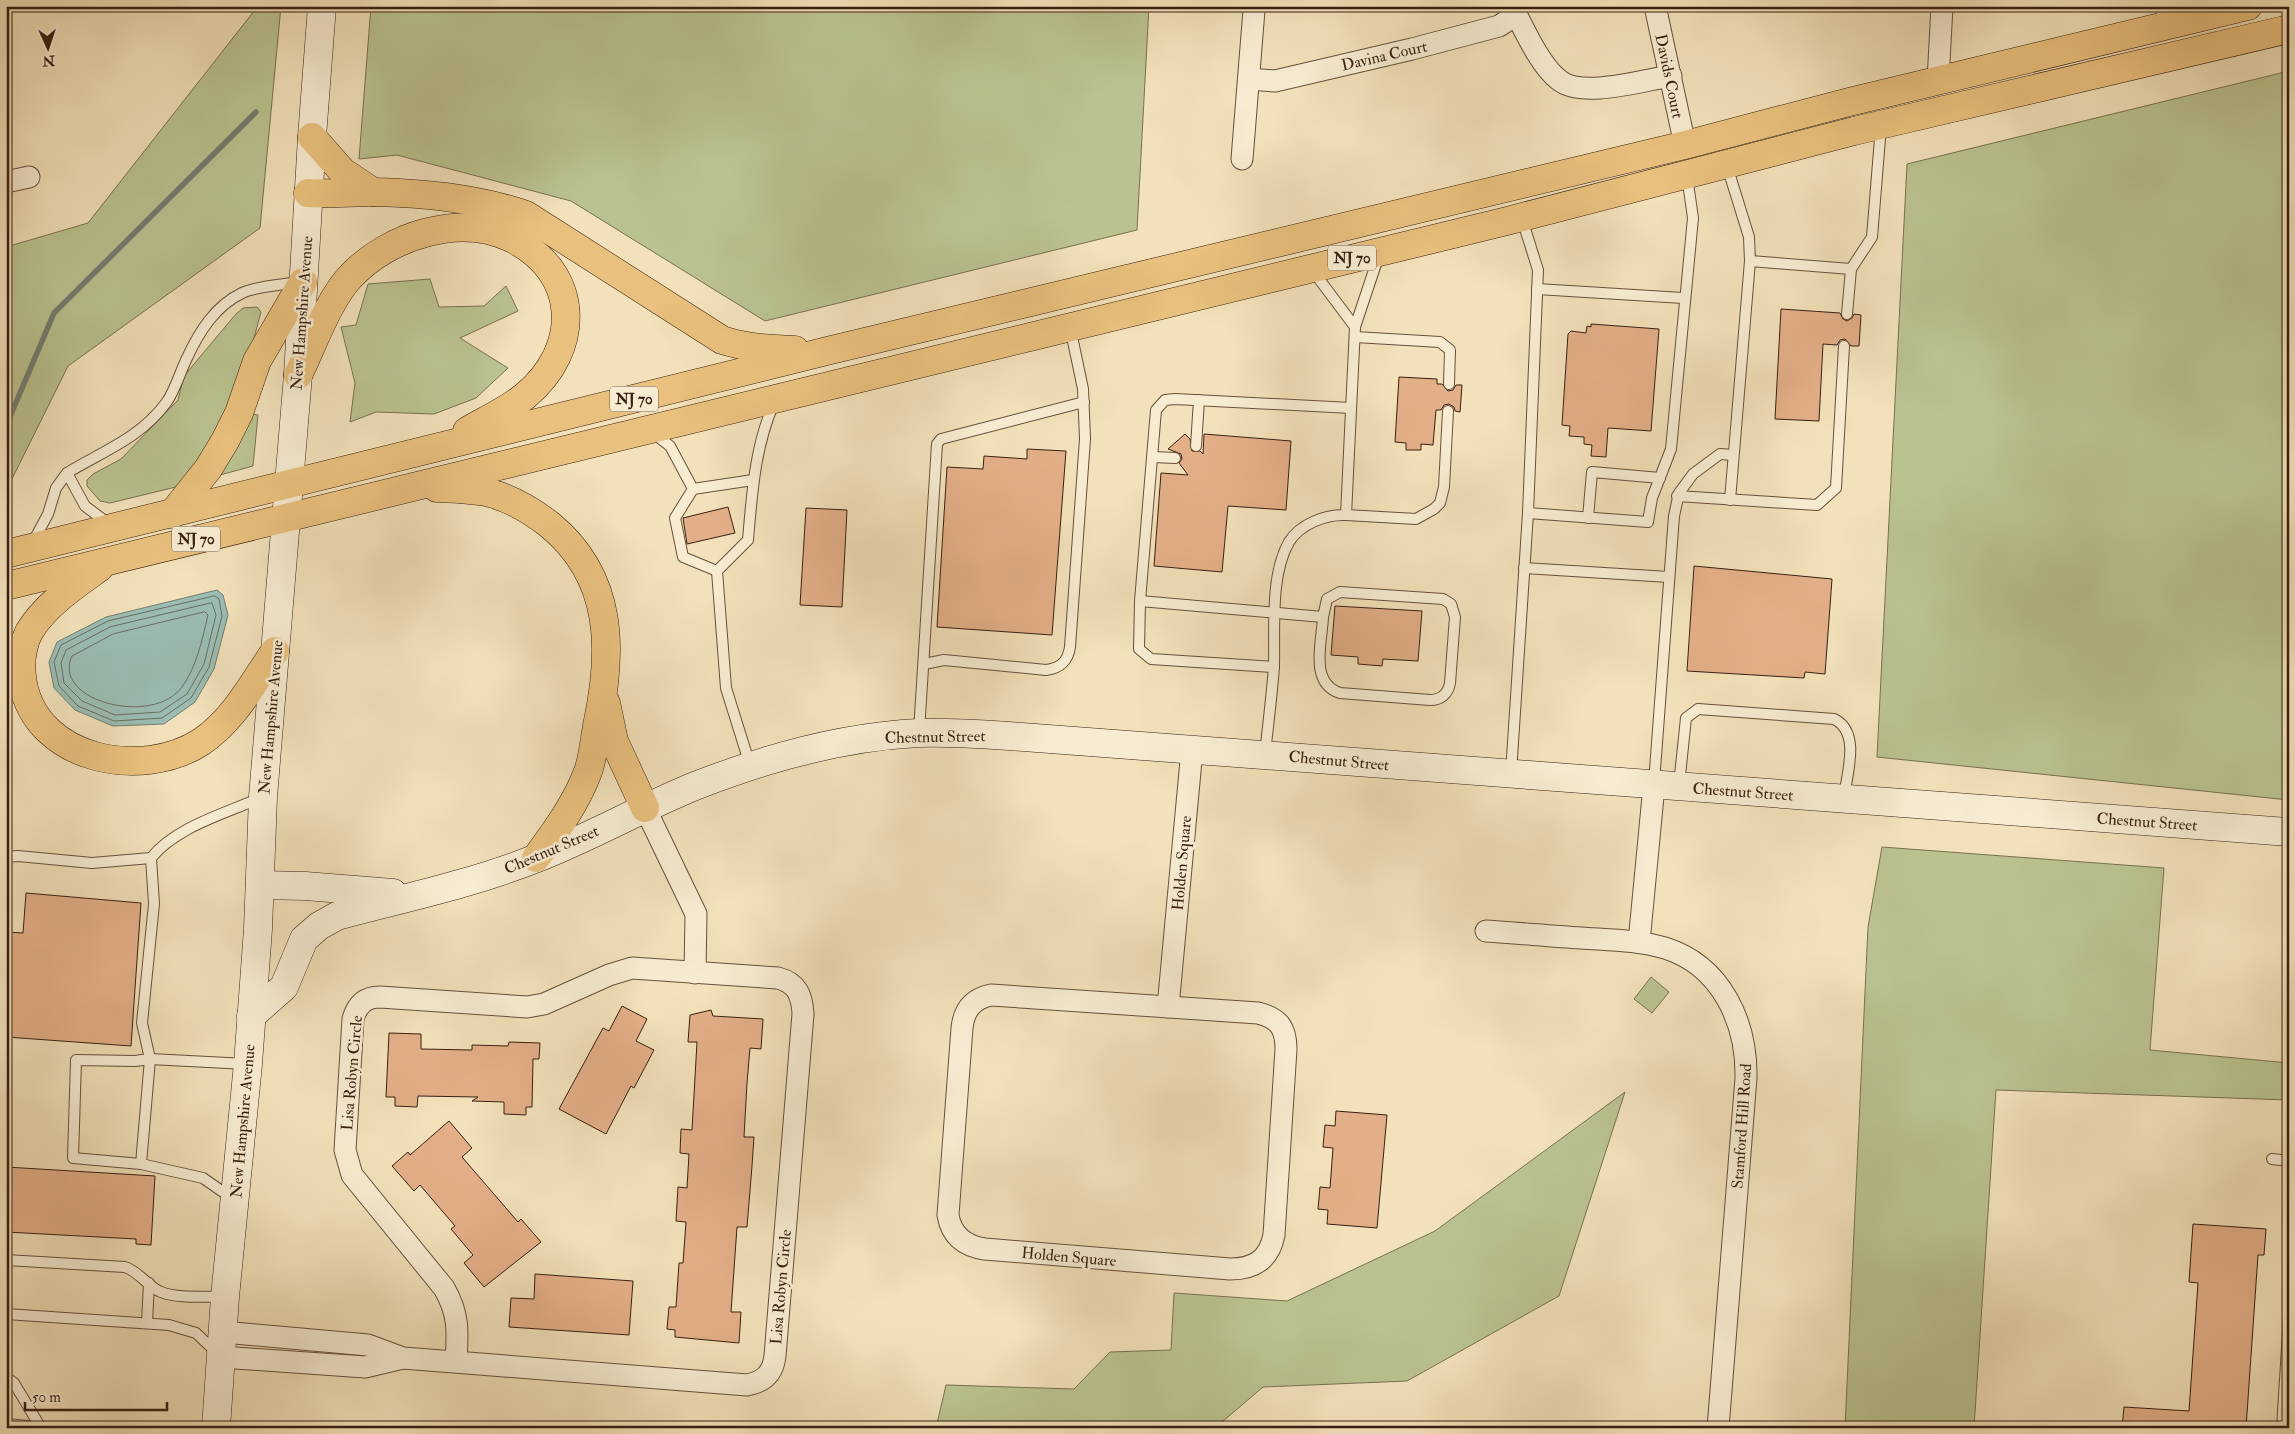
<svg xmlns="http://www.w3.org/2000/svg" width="2295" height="1434" font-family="'IM FELL Double Pica',serif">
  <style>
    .green { fill: #bac390; stroke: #787150 }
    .water { fill: #9bbdb3; stroke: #737e72 }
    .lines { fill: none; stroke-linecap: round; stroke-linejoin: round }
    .shore { stroke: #696e62; stroke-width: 1 }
    .stream { stroke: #737e72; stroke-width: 5.5 }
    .building { fill: #e3af88; stroke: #371f11 }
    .lane-casing { stroke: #66503b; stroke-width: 12 }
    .street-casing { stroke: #66503b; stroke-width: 23 }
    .secondary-casing { stroke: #371f11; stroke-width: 29 }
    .highway-casing { stroke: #371f11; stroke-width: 29 }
    .lane { stroke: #f7ecd2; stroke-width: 10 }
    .street { stroke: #f7ecd2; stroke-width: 21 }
    .secondary { stroke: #f7ecd2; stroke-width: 28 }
    .highway { stroke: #e9c07d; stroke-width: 28 }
    .labels { text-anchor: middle; stroke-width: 5; stroke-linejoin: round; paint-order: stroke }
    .shield { fill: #f7ecd2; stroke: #715c4b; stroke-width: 1 }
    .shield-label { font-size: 15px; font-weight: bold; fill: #371f11 }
    .street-label { font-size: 16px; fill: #371f11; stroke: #f7ecd2 }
  </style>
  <rect width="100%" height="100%" fill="#f2e1ba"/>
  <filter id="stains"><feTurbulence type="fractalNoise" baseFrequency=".004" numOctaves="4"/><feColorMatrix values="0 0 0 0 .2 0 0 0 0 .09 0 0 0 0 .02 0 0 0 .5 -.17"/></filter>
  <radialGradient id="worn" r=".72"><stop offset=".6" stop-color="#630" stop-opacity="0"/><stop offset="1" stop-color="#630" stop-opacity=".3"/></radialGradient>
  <g class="green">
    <polygon points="258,6 281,6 260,228 68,366 6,491 6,247 88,223"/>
    <polygon points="371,6 1149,6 1137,230 765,321 571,201 397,155 359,159"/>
    <polygon points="2289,71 2289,800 1877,757 1907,164"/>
    <polygon points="430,279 439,307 484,306 506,286 518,311 460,338 508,368 476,398 434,414 376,412 350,422 355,383 341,327 356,325 368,284"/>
    <polygon points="257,307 261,312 254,338 207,457 180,486 110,503 100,501 87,486 87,480 93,474 121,459 178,400 184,376 236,314 243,308"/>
    <polygon points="252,414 258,415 253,466 220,475"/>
    <polygon points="1882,847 2164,868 2150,1050 2289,1063 2289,1100 1996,1090 1974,1428 1845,1428 1868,927"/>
    <polygon points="1651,977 1669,992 1652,1013 1634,999"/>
    <polygon points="1625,1092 1559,1296 1407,1381 1263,1387 1215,1428 936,1428 946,1385 1074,1389 1110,1352 1171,1350 1174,1293 1287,1301 1435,1231"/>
  </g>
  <polygon class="water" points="217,590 223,595 228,615 214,669 195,702 164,724 113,726 75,710 54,688 49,662 57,642 106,617"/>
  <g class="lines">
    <g class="shore">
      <polygon points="215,596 219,599 222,616 209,667 191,698 162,718 114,721 78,706 59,686 54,662 61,645 108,621"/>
      <polygon points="212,603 216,615 204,664 187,694 160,712 115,715 82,701 64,683 61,663 66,650 110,627"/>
      <path d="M 205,612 L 208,615 C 202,640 197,666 182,687 C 153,727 51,701 72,656 L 113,634 Z"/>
    </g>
    <polyline class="stream" points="6,426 54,313 256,112"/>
  </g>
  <g class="building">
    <polygon points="1781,309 1840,313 1843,319 1847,321 1852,318 1854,314 1861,315 1859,346 1851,346 1845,339 1840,340 1837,345 1823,344 1819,421 1775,419"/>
    <polygon points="1591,324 1659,329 1651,431 1608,428 1606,457 1591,456 1592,445 1584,444 1584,437 1569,436 1570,426 1562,425 1568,334 1571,331 1586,333 1587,326 1591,327"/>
    <polygon points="1399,377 1437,379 1437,384 1442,384 1448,391 1453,390 1456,385 1462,385 1460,412 1455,411 1454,407 1449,404 1444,405 1441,410 1436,410 1433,445 1421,444 1421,450 1406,450 1406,443 1395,442"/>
    <polygon points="1185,434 1190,439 1192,451 1200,451 1203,454 1204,434 1291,441 1286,510 1228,506 1222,572 1154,566 1161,473 1188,475 1179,463 1182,459 1181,454 1168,449"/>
    <polygon points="1027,449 1066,451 1052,635 937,627 947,467 983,469 984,456 1027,459"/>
    <polygon points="728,507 735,533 687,544 683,518"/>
    <polygon points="806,508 847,510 842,607 800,605"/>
    <polygon points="1694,566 1832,579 1825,674 1805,672 1804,678 1687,671"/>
    <polygon points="1335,606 1422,611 1418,661 1383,659 1382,666 1358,664 1358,657 1331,655"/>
    <polygon points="26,893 141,903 131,1046 6,1037 6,932 23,933"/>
    <polygon points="622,1006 647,1019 636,1041 654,1050 634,1088 631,1086 606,1134 559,1109 603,1028 609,1031"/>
    <polygon points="711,1010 713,1016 763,1019 761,1049 750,1048 747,1083 744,1137 754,1137 752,1166 747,1227 737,1227 731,1312 741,1312 739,1343 675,1337 675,1330 667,1329 669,1307 676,1307 679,1263 683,1263 686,1222 676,1221 678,1187 687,1188 689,1154 680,1153 681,1129 692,1130 697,1042 688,1042 690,1015"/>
    <polygon points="389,1033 421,1034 421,1049 472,1050 472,1045 508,1046 509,1042 540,1043 539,1059 533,1059 532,1107 526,1107 526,1115 504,1114 504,1102 472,1101 478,1097 418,1096 417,1107 395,1106 395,1097 386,1097"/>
    <polygon points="1336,1111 1387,1115 1377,1228 1327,1224 1328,1210 1318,1209 1320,1187 1330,1188 1333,1148 1323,1147 1325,1125 1335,1126"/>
    <polygon points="449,1121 472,1148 462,1157 518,1222 521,1219 541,1242 484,1287 464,1263 473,1255 451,1229 455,1226 420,1185 414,1191 392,1166 408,1152 410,1155"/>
    <polygon points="6,1167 155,1176 151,1245 136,1244 136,1239 6,1232"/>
    <polygon points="2193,1224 2266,1229 2264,1255 2258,1255 2246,1428 2122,1428 2124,1407 2189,1411 2198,1283 2189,1282"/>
    <polygon points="535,1274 633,1281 629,1335 509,1327 511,1298 534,1299"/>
  </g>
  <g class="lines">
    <defs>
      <g id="lane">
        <polyline points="2158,23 2166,6"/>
        <polyline points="1727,166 1749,237 1750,261 1730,500"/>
        <polyline points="1750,261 1851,269"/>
        <polyline points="1313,271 1355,327 1379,255"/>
        <polyline points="1537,289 1683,298"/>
        <polyline points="1847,314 1851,269 1872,237 1881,126"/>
        <polyline points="1355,337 1440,342 1450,350 1449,384"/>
        <polyline points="652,432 670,446 693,489"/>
        <polyline points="1196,446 1199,400"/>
        <polyline points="1153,457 1175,458"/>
        <path d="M 67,473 C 103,451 139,439 166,403 C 175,391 180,372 187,358 C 199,332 215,306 242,293 C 256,286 283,285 298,282"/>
        <polyline points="1677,496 1817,505 1836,488 1844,346"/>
        <polyline points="1528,513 1648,522 1652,498 1671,449 1693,218 1687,176"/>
        <polyline points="1346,515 1416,519 1434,509 1440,503 1444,487 1448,411"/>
        <polyline points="1588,518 1592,472 1660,478"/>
        <polyline points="33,542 48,514 56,488 67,473 85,506 109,524"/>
        <polyline points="1524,568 1669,577"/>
        <polyline points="717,571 683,557 675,518 693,489 753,480"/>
        <path d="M 1140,601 L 1323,617 L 1327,599 L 1340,592 L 1443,599 L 1451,604 L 1455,617 L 1450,683 C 1448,694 1441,700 1430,700 L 1340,693 C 1309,683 1322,642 1323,617"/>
        <path d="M 924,664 L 944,660 L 1046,670 C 1061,668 1068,661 1070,647 L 1085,439 L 1083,389 L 1070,327"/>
        <polyline points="1274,667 1151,659 1139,649 1140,601 1156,410 1165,400 1175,399 1351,408"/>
        <polyline points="919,732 937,444 941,439 1084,402"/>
        <path d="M 1265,754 C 1268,725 1272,695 1274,666 C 1275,628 1270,575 1289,542 C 1300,524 1326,514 1346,515 L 1355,327"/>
        <path d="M 750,765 L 726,688 L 717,571 L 748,540 C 752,493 755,446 774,403"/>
        <polyline points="1511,773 1528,513 1538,270 1522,219"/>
        <polyline points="1654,783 1674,516 1679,493 1693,474 1720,454 1733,455"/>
        <path d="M 1679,785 L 1686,718 L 1698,709 L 1834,719 C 1861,732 1847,773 1844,797"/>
        <polyline points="6,857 18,856 92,863 151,858"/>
        <polyline points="2272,1159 2289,1161"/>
        <path d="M 141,1164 L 150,1059 L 142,1023 L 154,904 L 151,858 C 176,827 224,814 260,798"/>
        <polyline points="233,1199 203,1178 141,1164 73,1158 76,1060 135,1061 150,1059 247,1064"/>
        <path d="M 6,1260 L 125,1267 C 141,1273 148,1287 161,1292 C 179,1299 205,1296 224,1297"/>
        <polyline points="6,1314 169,1325 196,1333 218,1354"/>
        <polyline points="147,1323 149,1283"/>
        <polyline points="6,1377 14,1383 41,1428"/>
        <polyline points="6,1424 40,1427"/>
        <polyline points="2282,1428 2289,1315"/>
      </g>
      <g id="street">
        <path d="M 1512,6 C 1523,27 1540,66 1559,80 C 1582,99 1643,80 1671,76"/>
        <polyline points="1655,6 1685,145"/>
        <polyline points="1249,79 1275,81 1412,49 1499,26 1516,15"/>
        <polyline points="1938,81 1942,6"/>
        <polyline points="1242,159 1254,10"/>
        <polyline points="6,182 29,177"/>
        <polyline points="645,808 696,914 695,973"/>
        <path d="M 1486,931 C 1518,933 1549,936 1581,938 C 1609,940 1638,940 1665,948 C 1722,966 1747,1023 1746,1078 L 1718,1428"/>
        <polyline points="1639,942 1654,786"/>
        <path d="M 991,995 L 1258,1013 C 1279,1018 1286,1028 1286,1049 L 1274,1235 C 1269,1260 1254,1269 1230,1269 L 985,1249 C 964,1246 951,1235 948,1215 L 962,1028 C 964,1010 972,999 991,995 Z"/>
        <polyline points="1168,1007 1192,750"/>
        <path d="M 223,1332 L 368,1345 L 403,1358 L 747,1385 C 763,1382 773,1374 775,1356 L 803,1014 C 802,995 797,983 778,978 L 632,968 L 609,975 L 544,1004 L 527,1007 L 380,997 C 365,997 357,1005 353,1019 L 345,1150 L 352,1175 L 444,1288 C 459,1314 458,1331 456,1361"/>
        <polyline points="221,1357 365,1367 403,1358"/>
      </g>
      <g id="secondary">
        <polyline points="260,885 305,886 393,893"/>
        <path d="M 251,1016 L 284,987 L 304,939 L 319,926 L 337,916 C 404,898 472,884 537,858 C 591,837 641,808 695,786 C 766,758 842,737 918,733 C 949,732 979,734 1009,736 L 2289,832"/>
        <polyline points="216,1428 225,1297 248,1064 258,929 263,797 298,375 312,137 322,6"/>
      </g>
      <g id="highway">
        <polyline points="312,137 343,172 373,192"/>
        <path d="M 308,193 C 331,194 352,192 374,192 C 426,193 477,198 526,215 L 722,340 C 747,348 769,349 795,350"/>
        <path d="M 298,375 C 313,345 328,300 351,276 C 389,236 459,213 511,238 C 581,272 582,349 525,396 C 508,410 486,420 467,431"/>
        <path d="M 437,488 C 454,489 474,489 490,493 C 512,499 532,511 550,525 C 614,578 613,651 597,726 C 594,742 593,760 587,774 C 575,805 555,832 536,858"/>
        <polyline points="172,514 208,469 225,441 239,413 257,361 303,282"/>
        <polyline points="6,554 831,350 1685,145 1849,102 2248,6"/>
        <path d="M 99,568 C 74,586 45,605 29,632 C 21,648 20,667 23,684 C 38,761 142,780 201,742 C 234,720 253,683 275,651"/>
        <polyline points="6,586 1507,221 1854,131 2289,29"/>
        <polyline points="606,703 614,741 645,808"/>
      </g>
    </defs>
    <use href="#lane" class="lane-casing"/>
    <use href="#street" class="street-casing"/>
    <use href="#secondary" class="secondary-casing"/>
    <use href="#highway" class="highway-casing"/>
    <use href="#lane" class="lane"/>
    <use href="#street" class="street"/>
    <use href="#secondary" class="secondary"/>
    <use href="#highway" class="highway"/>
  </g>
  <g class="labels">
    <g class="shield">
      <rect x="1328" y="245.5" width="48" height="25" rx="4"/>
      <rect x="610" y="386.5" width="48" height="25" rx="4"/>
      <rect x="172" y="526.5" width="48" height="25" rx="4"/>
    </g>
    <g class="shield-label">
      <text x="1352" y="263">NJ 70</text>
      <text x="634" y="404">NJ 70</text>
      <text x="196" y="544">NJ 70</text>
    </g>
    <g class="street-label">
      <text transform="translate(1384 55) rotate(-13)" y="6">Davina Court</text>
      <text transform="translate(1670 76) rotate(78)" y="6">Davids Court</text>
      <text transform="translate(301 313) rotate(-86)" y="6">New Hampshire Avenue</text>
      <text transform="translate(270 717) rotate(-85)" y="6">New Hampshire Avenue</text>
      <text transform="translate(935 736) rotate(-1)" y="6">Chestnut Street</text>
      <text transform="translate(1339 760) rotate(5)" y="6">Chestnut Street</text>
      <text transform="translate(1743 791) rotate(4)" y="6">Chestnut Street</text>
      <text transform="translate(2147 821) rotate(4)" y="6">Chestnut Street</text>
      <text transform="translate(551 849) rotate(-23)" y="6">Chestnut Street</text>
      <text transform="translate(1181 863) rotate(-85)" y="6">Holden Square</text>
      <text transform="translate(351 1073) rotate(-85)" y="6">Lisa Robyn Circle</text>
      <text transform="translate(242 1121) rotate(-85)" y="6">New Hampshire Avenue</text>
      <text transform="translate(1741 1126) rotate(-86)" y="6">Stamford Hill Road</text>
      <text transform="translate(1069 1256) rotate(5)" y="6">Holden Square</text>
      <text transform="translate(780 1287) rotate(-85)" y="6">Lisa Robyn Circle</text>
    </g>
  </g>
  <rect width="2295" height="1434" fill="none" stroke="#f2e1ba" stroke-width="25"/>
  <rect x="8" y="8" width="2280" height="1419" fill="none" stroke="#371f11" stroke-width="2.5"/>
  <rect x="12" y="12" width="2270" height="1409" fill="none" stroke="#371f11"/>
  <g transform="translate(48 48) rotate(177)" stroke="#f7ecd2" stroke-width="4" paint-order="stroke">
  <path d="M0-4L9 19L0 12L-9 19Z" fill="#371f11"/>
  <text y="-8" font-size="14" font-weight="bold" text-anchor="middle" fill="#371f11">N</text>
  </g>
  <path d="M25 1402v8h142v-8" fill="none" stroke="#371f11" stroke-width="2.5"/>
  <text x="32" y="1402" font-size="15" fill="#371f11" stroke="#f7ecd2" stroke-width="4" paint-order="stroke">50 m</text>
  <rect width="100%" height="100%" filter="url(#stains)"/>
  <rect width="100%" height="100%" fill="url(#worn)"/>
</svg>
